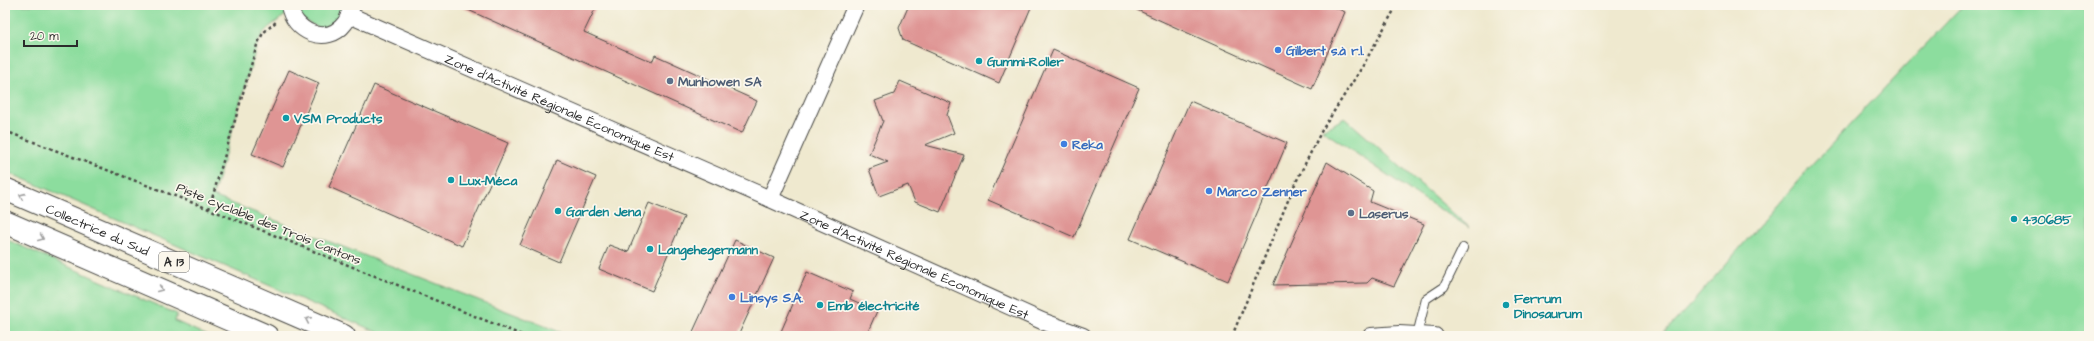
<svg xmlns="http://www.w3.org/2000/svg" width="2094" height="341" font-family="'Architects Daughter',sans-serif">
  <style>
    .green { fill: #8cdd9e; stroke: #5c8464 }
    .building { fill: #df9594 }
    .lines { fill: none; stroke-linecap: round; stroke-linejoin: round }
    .lane-casing { stroke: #484844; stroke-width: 10 }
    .street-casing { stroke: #484844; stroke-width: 18 }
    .highway-casing { stroke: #484844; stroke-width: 24 }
    .path { stroke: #484844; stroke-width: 2.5; stroke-dasharray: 3 3; stroke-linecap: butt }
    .lane { stroke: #fff; stroke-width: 8 }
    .street { stroke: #fff; stroke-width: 16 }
    .highway { stroke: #fff; stroke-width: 22 }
    .oneway { stroke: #a0a0a0 }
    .shop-dot { fill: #3f7fe0; stroke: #fbf7ec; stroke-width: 1.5 }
    .culture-dot { fill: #0f9aa8; stroke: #fbf7ec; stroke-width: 1.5 }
    .service-dot { fill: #5c6f8a; stroke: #fbf7ec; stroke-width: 1.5 }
    .labels { text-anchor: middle; stroke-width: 3.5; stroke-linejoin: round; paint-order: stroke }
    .shield { fill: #fbf7ec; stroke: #696865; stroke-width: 1 }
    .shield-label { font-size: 12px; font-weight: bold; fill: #2b2b2b }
    .shop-label { font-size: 13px; font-weight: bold; fill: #366cbe; stroke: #fbf7ec; text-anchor: start }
    .culture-label { font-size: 13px; font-weight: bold; fill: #0d838f; stroke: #fbf7ec; text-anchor: start }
    .service-label { font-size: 13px; font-weight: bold; fill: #4e5e75; stroke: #fbf7ec; text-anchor: start }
    .street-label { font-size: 13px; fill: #2b2b2b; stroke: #fbf7ec }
  </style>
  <rect width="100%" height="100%" fill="#fbf7ec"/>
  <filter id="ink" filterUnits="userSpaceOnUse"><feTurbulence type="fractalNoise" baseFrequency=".025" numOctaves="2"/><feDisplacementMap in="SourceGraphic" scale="8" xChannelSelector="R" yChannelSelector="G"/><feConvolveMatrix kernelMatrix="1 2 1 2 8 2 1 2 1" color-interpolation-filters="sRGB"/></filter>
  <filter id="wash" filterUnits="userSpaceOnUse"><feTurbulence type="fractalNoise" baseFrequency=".012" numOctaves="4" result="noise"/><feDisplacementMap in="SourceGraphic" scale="16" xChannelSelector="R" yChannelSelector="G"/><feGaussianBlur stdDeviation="0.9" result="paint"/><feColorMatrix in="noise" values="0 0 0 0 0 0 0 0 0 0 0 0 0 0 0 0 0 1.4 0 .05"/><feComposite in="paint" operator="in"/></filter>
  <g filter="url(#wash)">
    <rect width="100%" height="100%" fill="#efe9cf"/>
    <g class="green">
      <polygon points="5,5 352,5 329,34 290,12 269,27 263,33 257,45 213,196 570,336 386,336 5,171"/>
      <polygon points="1963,5 2089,5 2089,336 1661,336 1693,302 1811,166"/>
      <polygon points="1345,118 1470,228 1411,191 1322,130"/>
      <polygon points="5,239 177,314 175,321 208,336 64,336 57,333 55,336 5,336"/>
    </g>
    <g id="blocks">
      <g class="building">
        <polygon points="457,5 597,5 584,32 652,62 655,55 757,101 742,133"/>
        <polygon points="909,5 1032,5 999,83 903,40 899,28"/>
        <polygon points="1126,5 1330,5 1345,12 1312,89"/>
        <polygon points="1053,50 1139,88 1074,237 988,200"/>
        <polygon points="289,70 319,83 283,167 252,154"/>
        <polygon points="900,81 951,103 947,115 954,133 925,145 964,155 940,212 915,202 908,185 879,196 869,169 888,162 869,154 883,121 875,101 894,94"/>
        <polygon points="374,85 508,143 462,246 329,187"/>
        <polygon points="1190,101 1287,143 1228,281 1130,239"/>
        <polygon points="557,160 596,177 559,262 520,245"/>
        <polygon points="1327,162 1373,191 1370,202 1424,224 1394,286 1372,278 1367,283 1273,285"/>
        <polygon points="649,203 684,217 652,291 599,269 609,245 628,252"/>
        <polygon points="735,240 774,258 738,336 691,336"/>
        <polygon points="807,272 853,292 850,299 877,311 866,336 779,336"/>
      </g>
    </g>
  </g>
  <g filter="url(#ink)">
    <use href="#blocks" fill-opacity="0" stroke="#484844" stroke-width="1"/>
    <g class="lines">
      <defs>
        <polyline id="lane" points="1417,335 1426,299 1444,287 1463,248"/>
        <g id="street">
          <path d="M 289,5 C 293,32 327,47 345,23 C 349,18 350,11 352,5"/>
          <path id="s1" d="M 349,15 L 770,199 L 1042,321 L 1083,336"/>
          <polyline points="770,199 856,5"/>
          <polyline points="1371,336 1399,334 1435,336"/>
        </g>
        <g id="highway">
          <path id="s2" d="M 5,189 L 344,336"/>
          <polyline points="5,222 267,336"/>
        </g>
      </defs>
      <use href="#lane" class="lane-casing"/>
      <use href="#street" class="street-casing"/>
      <use href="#highway" class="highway-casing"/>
      <g class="path">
        <polyline points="5,131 209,209 524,336"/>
        <polyline points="209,209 257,45 263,33 277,21"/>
        <polyline points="1232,336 1294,186 1322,130 1361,69 1397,5"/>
      </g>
      <use href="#lane" class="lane"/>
      <use href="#street" class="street"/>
      <use href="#highway" class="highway"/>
    </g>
    <defs><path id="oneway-chevron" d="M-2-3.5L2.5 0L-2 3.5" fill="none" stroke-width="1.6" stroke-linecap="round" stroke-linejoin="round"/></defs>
    <g class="oneway">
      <use href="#oneway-chevron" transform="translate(22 196) rotate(-156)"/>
      <use href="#oneway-chevron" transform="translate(41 238) rotate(23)"/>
      <use href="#oneway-chevron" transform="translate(160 289) rotate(23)"/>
      <use href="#oneway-chevron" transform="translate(308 320) rotate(-156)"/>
    </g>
  </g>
  <g class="shop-dot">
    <circle cx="1278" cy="50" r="4"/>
    <circle cx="1064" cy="144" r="4"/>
    <circle cx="1209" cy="191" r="4"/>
    <circle cx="732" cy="297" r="4"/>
  </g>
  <g class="culture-dot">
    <circle cx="979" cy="61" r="4"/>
    <circle cx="286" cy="118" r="4"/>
    <circle cx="451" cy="180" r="4"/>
    <circle cx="558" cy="211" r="4"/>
    <circle cx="2014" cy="219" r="4"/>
    <circle cx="650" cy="249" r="4"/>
    <circle cx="820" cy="305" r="4"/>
    <circle cx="1506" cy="305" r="4"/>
  </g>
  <g class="service-dot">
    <circle cx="670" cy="81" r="4"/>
    <circle cx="1351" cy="213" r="4"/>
  </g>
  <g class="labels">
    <rect class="shield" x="159" y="252" width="30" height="20" rx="3"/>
    <g class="shield-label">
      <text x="174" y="266">A 13</text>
    </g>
    <g class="shop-label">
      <text x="1286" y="55">Gilbert s.à r.l.</text>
      <text x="1072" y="149">Reka</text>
      <text x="1217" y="196">Marco Zenner</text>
      <text x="740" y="302">Linsys S.A.</text>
    </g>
    <g class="culture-label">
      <text x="987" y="66">Gummi-Roller</text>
      <text x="294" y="123">VSM Products</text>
      <text x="459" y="185">Lux-Méca</text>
      <text x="566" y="216">Garden Jena</text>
      <text x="2022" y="224">430685</text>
      <text x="658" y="254">Langehegermann</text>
      <text x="1514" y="303">Ferrum<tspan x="1514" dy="15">Dinosaurum</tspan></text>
      <text x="828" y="310">Emb électricité</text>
    </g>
    <g class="service-label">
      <text x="678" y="86">Munhowen SA</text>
      <text x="1359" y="218">Laserus</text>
    </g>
    <g class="street-label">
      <text dy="5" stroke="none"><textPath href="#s1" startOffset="230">Zone d'Activité Régionale Économique Est</textPath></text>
      <text transform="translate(269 223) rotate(22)" y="5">Piste cyclable des Trois Cantons</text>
      <text dy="5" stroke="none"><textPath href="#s2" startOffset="101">Collectrice du Sud</textPath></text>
      <text dy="5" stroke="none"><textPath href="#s1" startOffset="618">Zone d'Activité Régionale Économique Est</textPath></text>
    </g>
  </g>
  <rect width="2094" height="341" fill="none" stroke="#fbf7ec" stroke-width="20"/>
  <path d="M24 40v6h53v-6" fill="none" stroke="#2b2b2b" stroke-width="2"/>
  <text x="30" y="40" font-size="12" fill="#2b2b2b" stroke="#fbf7ec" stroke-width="3" paint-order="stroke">20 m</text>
</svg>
